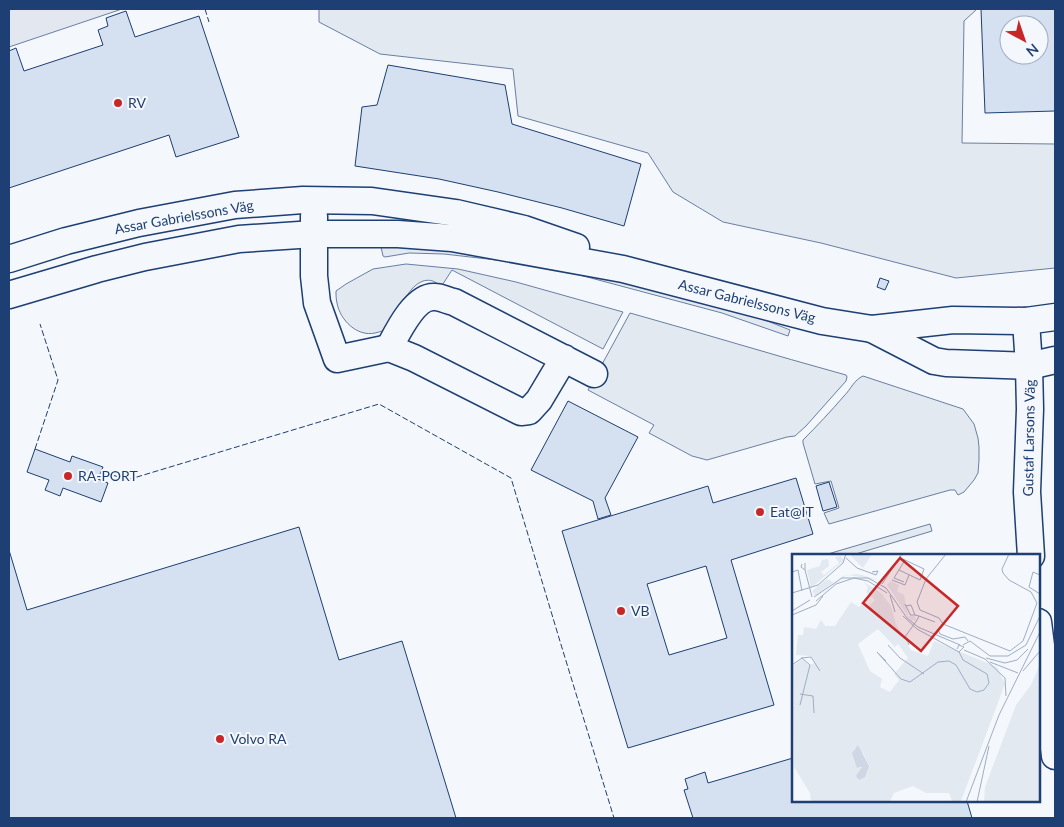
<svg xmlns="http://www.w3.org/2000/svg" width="1064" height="827" font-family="Lato,sans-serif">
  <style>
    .green { fill: #e3e9f0; stroke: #687fa3 }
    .parking { fill: #e3e8f0; stroke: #687fa3 }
    .building { fill: #d5e0f0; stroke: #1d3f73; fill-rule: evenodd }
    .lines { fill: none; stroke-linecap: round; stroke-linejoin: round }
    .minor-casing { stroke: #1d3f73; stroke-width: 29 }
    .minor { stroke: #f4f7fb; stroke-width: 26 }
    .fence { stroke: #1d3f73; stroke-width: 1; stroke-dasharray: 6 2.5; stroke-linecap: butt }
    .poi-dot { fill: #c62828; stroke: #f4f7fb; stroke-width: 2 }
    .labels { text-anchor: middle; stroke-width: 4; stroke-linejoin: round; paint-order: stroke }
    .poi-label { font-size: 14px; fill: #1d3f73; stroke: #f4f7fb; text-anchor: start }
    .street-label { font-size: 14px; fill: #1d3f73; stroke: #f4f7fb }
    .inset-road { fill: none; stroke: #9eadc5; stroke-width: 1 }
    .view { fill: #c62828; fill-opacity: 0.15; stroke: #c62828; stroke-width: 2.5 }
    .inset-edge { fill: none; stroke: #1d3f73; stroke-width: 2.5 }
  </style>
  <rect width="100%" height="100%" fill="#f4f7fb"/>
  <g class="green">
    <polygon points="319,9 977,9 964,21 962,143 1055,144 1055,268 956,278 821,243 723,222 673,192 648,153 518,116 513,69 380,54 319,22"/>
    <polygon points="382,242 533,258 708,302 760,318 790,330 788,336 722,313 576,274 505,261 444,254 409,253 385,257 383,256 381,247"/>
    <path d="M 406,264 L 458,269 L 516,282 L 623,312 L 603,349 L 452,270 L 441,287 C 435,281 431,279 423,281 C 409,286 402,305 395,317 C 394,320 392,324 389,327 C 386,330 380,332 375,333 C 357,337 340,320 337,303 C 336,299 336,295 336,291 L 346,284 L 373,269 Z"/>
    <path d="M 630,313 C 702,333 773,355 846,375 L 847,377 L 846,381 L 806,426 L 795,436 L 787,437 L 707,460 L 692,456 L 649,433 L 654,425 L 588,390 Z"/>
    <path d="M 863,376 L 963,409 L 974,424 L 978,438 L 979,447 L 979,460 L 978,473 L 974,480 L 964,492 L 958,495 L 955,490 L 950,490 L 829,524 L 824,513 L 839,508 L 831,481 L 815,484 L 803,443 L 803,440 C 817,426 831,411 844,396 C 851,389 854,380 863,376 Z"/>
    <polygon points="930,524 932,531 849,556 821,556"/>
  </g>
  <polygon class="parking" points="9,9 122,9 9,47"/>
  <g class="building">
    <path d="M 981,9 L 1055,9 L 1055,111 L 985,113 ZM 1009,25 L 1039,25 L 1039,55 L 1009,55 Z"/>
    <polygon points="126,11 135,37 199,16 239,137 176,157 169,135 9,188 9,51 16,48 24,71 103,45 98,30 108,26 106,18"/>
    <polygon points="388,65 505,85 512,124 641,164 624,226 562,208 498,192 439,179 355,166 362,107 377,105"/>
    <polygon points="880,278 889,281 885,290 877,287"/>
    <polygon points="568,401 638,437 605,498 611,515 598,519 593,501 531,470"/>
    <polygon points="35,449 70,462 72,456 103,467 98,479 108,483 101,502 63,488 60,496 45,490 49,480 27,472"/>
    <path d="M 796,478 L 813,534 L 731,560 L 774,705 L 628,748 L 562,531 L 708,486 L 713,503 ZM 706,566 L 727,638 L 669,655 L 647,584 Z"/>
    <polygon points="829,482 837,507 823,511 816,486"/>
    <polygon points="299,527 339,660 402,641 456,818 9,818 9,550 27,610"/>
    <polygon points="793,758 793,801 967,801 972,818 693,818 684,790 688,789 685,779 705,772 708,783"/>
  </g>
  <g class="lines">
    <defs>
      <g id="minor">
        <polyline points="314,216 314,276 317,303 337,359 389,348"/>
        <polyline points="9,259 66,241 139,223 235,205 303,200 372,201 456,213 524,229 576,247"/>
        <polyline points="9,295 97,269 145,257 239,239 314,234 398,234 452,238 623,269 822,321 872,329 953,320 1026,321 1055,317"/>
        <polyline points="1026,321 1029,366 1030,409 1027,492 1031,556"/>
        <polyline points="872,329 934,361 946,363 1029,366 1055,360"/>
        <path d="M 564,358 L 539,400 L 529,411 L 521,412 L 414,358 L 389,348 C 397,333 415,295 435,297 C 441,297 448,301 454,302 L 594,374"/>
        <polyline points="1038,622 1055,756"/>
      </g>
    </defs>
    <use href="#minor" class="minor-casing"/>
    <use href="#minor" class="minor"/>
    <g class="fence">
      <polyline points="205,9 209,22"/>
      <polyline points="35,449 58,380 40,324"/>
      <polyline points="104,472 127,480 379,404 511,478 559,638 614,818"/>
    </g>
  </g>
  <g class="poi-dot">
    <circle cx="118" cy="103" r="5"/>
    <circle cx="68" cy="476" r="5"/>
    <circle cx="760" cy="512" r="5"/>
    <circle cx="621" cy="611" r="5"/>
    <circle cx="220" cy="739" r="5"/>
  </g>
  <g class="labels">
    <g class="poi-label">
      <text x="128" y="108">RV</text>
      <text x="78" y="481">RA-PORT</text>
      <text x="770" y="517">Eat@IT</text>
      <text x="631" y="616">VB</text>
      <text x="230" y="744">Volvo RA</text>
    </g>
    <g class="street-label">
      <text transform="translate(184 217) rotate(-10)" y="5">Assar Gabrielssons Väg</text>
      <text transform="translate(747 301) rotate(14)" y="5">Assar Gabrielssons Väg</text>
      <text transform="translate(1029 438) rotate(-89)" y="5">Gustaf Larsons Väg</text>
    </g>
  </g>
  <g transform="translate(792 554)">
    <rect width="248" height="248" fill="#f4f7fb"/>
    <path d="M 57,0 L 80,0 L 71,14 ZM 49,2 L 50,5 L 52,3 L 51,7 L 19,34 L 15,16 L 28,12 L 30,6 L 36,5 L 37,12 L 29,18 L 32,21 L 47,9 L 43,3 ZM 57,21 L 44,26 L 25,41 L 21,41 L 24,39 L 21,40 L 21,36 L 35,25 L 41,28 L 51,22 L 58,21 L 64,20 L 70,21 L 89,27 ZM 99,27 L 107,31 L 105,37 L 112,41 L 116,62 L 123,62 L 124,66 L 119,67 L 95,31 ZM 72,28 L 89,39 L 99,52 L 104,70 L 119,96 L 136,102 L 142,87 L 205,113 L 213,130 L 169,247 L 160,247 L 157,239 L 134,239 L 121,232 L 102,239 L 98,247 L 19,247 L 18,239 L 2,213 L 1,112 L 10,105 L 17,111 L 23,109 L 19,102 L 4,101 L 6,81 L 11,81 L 12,73 L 24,75 L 29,66 L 33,72 L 43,72 L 59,48 L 67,53 L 70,50 L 77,52 L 83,46 L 74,38 L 76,33 ZM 86,75 L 103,93 L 106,90 L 116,104 L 102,120 L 107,126 L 98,138 L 88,133 L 90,125 L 78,117 L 66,90 ZM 62,194 L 71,199 L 77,212 L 67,226 L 65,221 L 71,214 L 65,214 ZM 247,112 L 247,247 L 192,248 L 193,233 L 224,151 L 239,131 Z" fill="#e3e9f0" fill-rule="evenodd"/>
    <path d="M 66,191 L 77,212 L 73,223 L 67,226 L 64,222 L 70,213 L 65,214 L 60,199 Z" fill="#cfd7e4"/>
    <path class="inset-road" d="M 154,0 L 134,25 L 125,48 L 128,56 L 147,64 L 151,70 L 218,97 L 231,87 L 245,49 L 239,38 L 217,26 L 211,19 L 210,15 L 217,0M 54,4 L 65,14 L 84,21 L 86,17 L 80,18M 108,4 L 113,6 L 102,24 L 112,28M 10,10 L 9,13 L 13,16 L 13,9M 13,16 L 20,43M 107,16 L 128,26 L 132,15 L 113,6M 0,18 L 6,16 L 10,37M 248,21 L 241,18 L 237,33 L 248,40M 100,26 L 113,31 L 117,21M 90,30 L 110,0M 0,39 L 26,31 L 51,9 L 54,0M 98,41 L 103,58M 22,43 L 50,24 L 76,24 L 94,34 L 115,64 L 126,73 L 168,91M 24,47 L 44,30 L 62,24 L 76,27 L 95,39M 113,50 L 118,60 L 118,61 L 123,61 L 119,51 L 114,52M 0,57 L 18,46M 0,61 L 24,51 L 31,42M 111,62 L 125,75 L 167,98 L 172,93 L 167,91 L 165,95M 127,62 L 143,68M 151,70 L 146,75 L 148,80 L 161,85 L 173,83 L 176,87M 96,91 L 108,104 L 132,120M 117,91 L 113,83 L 125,66 L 127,62 L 123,61M 171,91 L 178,87 L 198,102 L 216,102 L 234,91 L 248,62M 172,96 L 193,105M 9,104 L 19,103 L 28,117M 194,104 L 213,109 L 225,106M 193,105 L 213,124 L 214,142M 225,106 L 236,95M 94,107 L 85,98 L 109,125 L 118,128 L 146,108 L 157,107 L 164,111 L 178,135 L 185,138 L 192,136 L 197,129 L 195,120 L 171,106 L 167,98M 198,108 L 226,119M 0,111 L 10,104 L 18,111 L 8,151M 231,117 L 248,97M 0,133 L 0,152M 8,140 L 21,142 L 22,159M 174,248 L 207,161 L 248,78M 185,248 L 197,192"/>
    <path class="view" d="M 108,4 L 166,52 L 129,97 L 71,49 Z"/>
    <rect width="248" height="248" class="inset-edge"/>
  </g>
  <rect width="1064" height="827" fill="none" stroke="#1d3f73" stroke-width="20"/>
  <g transform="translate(1024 40) rotate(140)"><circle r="24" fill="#f4f7fb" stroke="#9eadc5"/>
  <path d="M0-4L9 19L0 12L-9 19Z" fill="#c62828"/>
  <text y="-8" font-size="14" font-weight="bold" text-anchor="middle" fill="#1d3f73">N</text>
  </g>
</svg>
